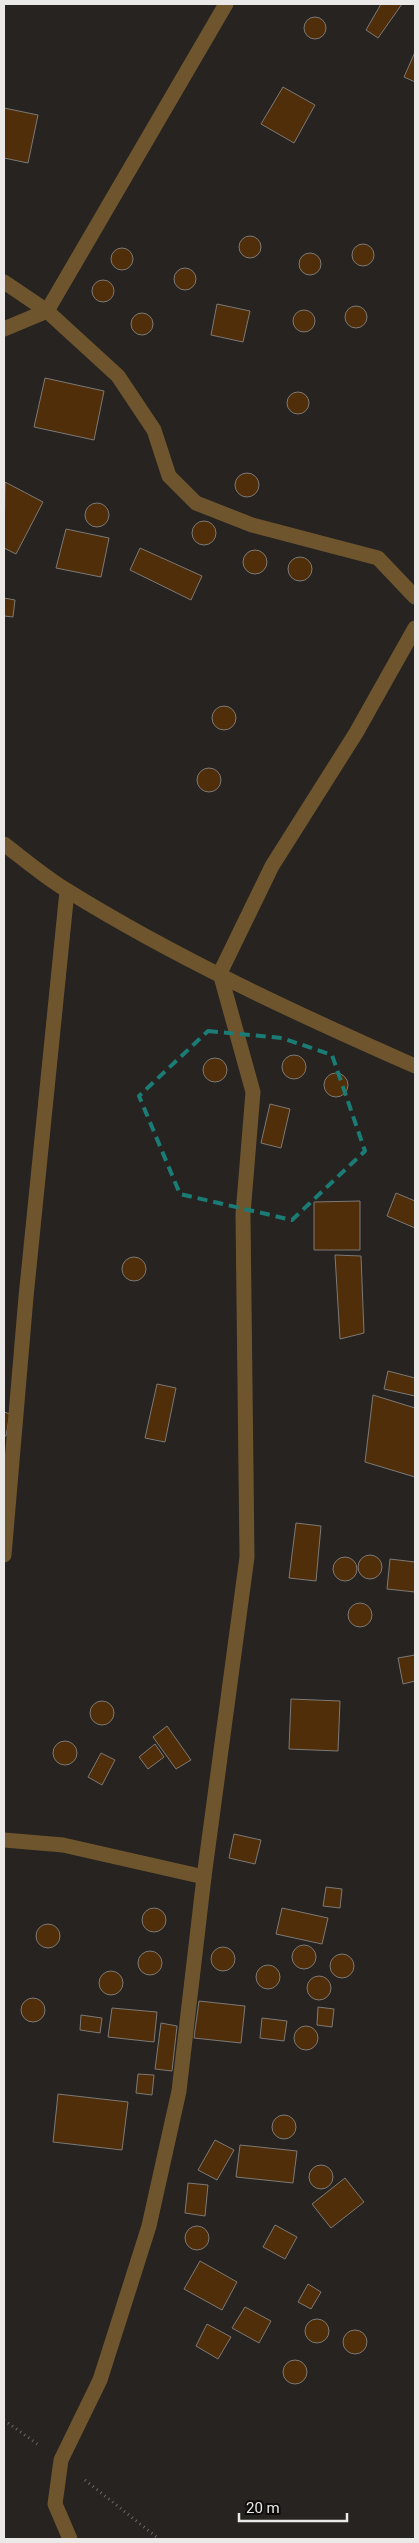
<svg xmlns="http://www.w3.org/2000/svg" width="419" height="2543" font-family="Roboto,sans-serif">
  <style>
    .building { fill: #4f2e09; stroke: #7c7976 }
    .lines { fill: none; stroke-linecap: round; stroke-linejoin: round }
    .path { stroke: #6c6967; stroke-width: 3; stroke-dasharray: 1 4; stroke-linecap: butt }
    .street { stroke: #6e552d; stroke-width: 15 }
    .marked { fill: none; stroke: #1a7c74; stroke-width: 4; stroke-dasharray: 10 6; stroke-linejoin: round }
  </style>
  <rect width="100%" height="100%" fill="#262321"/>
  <g class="building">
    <polygon points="381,4 402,4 378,38 366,30"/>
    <circle cx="315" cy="28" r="11"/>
    <polygon points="415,52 415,82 404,77"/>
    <polygon points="283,87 315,105 294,143 261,124"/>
    <polygon points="4,108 38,115 28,163 4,158"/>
    <circle cx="250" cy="247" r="11"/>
    <circle cx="363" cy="255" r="11"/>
    <circle cx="122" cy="259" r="11"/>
    <circle cx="310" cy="264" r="11"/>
    <circle cx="185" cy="279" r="11"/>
    <circle cx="103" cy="291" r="11"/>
    <polygon points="217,304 250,311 243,342 211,335"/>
    <circle cx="356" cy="317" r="11"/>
    <circle cx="304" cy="321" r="11"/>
    <circle cx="142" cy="324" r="11"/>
    <polygon points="45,378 104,391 94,440 34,427"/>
    <circle cx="298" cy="403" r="11"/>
    <circle cx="247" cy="485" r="12"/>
    <polygon points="5,482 43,502 16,554 4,548"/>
    <circle cx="97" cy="515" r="12"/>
    <circle cx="204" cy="533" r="12"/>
    <polygon points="66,529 109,538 101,577 56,568"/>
    <polygon points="140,548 202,576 191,600 130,570"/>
    <circle cx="255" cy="562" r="12"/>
    <circle cx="300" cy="569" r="12"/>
    <polygon points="4,598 15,600 13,617 4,616"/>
    <circle cx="224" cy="718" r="12"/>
    <circle cx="209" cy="780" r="12"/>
    <circle cx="294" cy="1067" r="12"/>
    <circle cx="215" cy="1070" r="12"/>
    <circle cx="336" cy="1085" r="12"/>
    <polygon points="270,1104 290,1109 281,1148 261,1143"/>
    <polygon points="396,1193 415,1201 415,1228 387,1216"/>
    <polygon points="360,1201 360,1250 314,1250 314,1202"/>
    <polygon points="335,1255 361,1256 364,1333 340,1339"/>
    <circle cx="134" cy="1269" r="12"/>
    <polygon points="388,1371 415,1378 415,1396 384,1389"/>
    <polygon points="157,1384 176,1388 165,1442 145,1438"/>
    <polygon points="373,1395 415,1408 415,1477 365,1462"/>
    <polygon points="4,1412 10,1414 6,1436 4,1436"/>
    <polygon points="296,1523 321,1526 316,1581 289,1578"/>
    <circle cx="370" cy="1567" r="12"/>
    <circle cx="345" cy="1569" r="12"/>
    <polygon points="390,1559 415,1562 415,1592 387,1589"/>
    <circle cx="360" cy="1615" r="12"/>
    <polygon points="415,1655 415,1681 403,1684 398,1658"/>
    <polygon points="291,1699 340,1701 338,1751 289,1749"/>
    <circle cx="102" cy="1713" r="12"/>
    <polygon points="167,1726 191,1760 176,1769 153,1737"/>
    <circle cx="65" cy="1753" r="12"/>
    <polygon points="155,1744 164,1757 148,1769 139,1757"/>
    <polygon points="101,1753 115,1760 102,1785 88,1777"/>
    <polygon points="234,1834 261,1840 255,1864 229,1858"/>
    <polygon points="326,1887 342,1889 340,1908 323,1906"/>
    <circle cx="154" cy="1920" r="12"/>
    <polygon points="282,1908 328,1918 322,1944 276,1934"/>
    <circle cx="48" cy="1936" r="12"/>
    <circle cx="304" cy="1957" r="12"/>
    <circle cx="223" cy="1959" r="12"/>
    <circle cx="150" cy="1963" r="12"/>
    <circle cx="342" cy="1966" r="12"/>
    <circle cx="268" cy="1977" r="12"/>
    <circle cx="111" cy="1983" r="12"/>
    <circle cx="319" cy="1988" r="12"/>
    <circle cx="33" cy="2010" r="12"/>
    <polygon points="199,2001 245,2006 241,2043 194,2038"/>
    <polygon points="318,2007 334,2009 332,2027 317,2025"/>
    <polygon points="112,2008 157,2012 154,2042 108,2037"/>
    <polygon points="81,2015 102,2018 100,2033 80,2030"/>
    <polygon points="262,2018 287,2021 284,2041 260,2038"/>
    <polygon points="161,2023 177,2026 172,2071 155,2069"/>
    <circle cx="306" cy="2038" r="12"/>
    <polygon points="138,2074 154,2075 152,2095 136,2093"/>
    <polygon points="58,2094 128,2102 122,2150 53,2142"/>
    <circle cx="284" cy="2127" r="12"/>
    <polygon points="215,2140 234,2150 217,2180 198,2170"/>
    <polygon points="240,2145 297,2151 293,2183 236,2177"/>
    <circle cx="321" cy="2177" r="12"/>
    <polygon points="345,2178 364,2202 331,2228 312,2204"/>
    <polygon points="188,2183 208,2185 205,2216 185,2213"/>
    <polygon points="275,2225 297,2237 285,2259 263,2247"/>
    <circle cx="197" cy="2238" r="12"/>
    <polygon points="200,2261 237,2282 222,2310 184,2289"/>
    <polygon points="308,2284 321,2292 311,2309 298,2302"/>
    <polygon points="245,2307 271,2321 259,2343 232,2328"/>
    <circle cx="317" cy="2331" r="12"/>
    <polygon points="207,2324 231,2337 218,2359 196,2346"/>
    <circle cx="355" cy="2342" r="12"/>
    <circle cx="295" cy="2372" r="12"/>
  </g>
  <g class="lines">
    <g class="path">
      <polyline points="4,2420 40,2446"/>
      <polyline points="85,2480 159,2539"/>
    </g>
    <g class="street">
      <polyline points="4,282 47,311 118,376 154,430 169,476 196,503 252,525 378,558 415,597"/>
      <polyline points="4,329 47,311 226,4"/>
      <path d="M 4,844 C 25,860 46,878 68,891 C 176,958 299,1015 415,1066"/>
      <polyline points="4,1555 26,1297 67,891"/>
      <polyline points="4,1840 63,1845 204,1877"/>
      <polyline points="70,2539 55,2504 61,2460 100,2380 123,2308 149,2226 179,2091 204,1877 247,1557 243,1214 253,1092 220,973 272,866 356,733 415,628"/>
    </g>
  </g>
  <path class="marked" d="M 208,1031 L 282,1038 L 332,1055 L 365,1151 L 292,1220 L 180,1194 L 139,1096 Z"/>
  <rect width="419" height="2543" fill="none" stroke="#ebe9e8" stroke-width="10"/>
  <path d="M239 2513v8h108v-8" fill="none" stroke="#ebe9e8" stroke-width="2.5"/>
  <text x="246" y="2513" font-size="15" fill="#ebe9e8" stroke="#0e0d0c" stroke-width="4" paint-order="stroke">20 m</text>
</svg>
